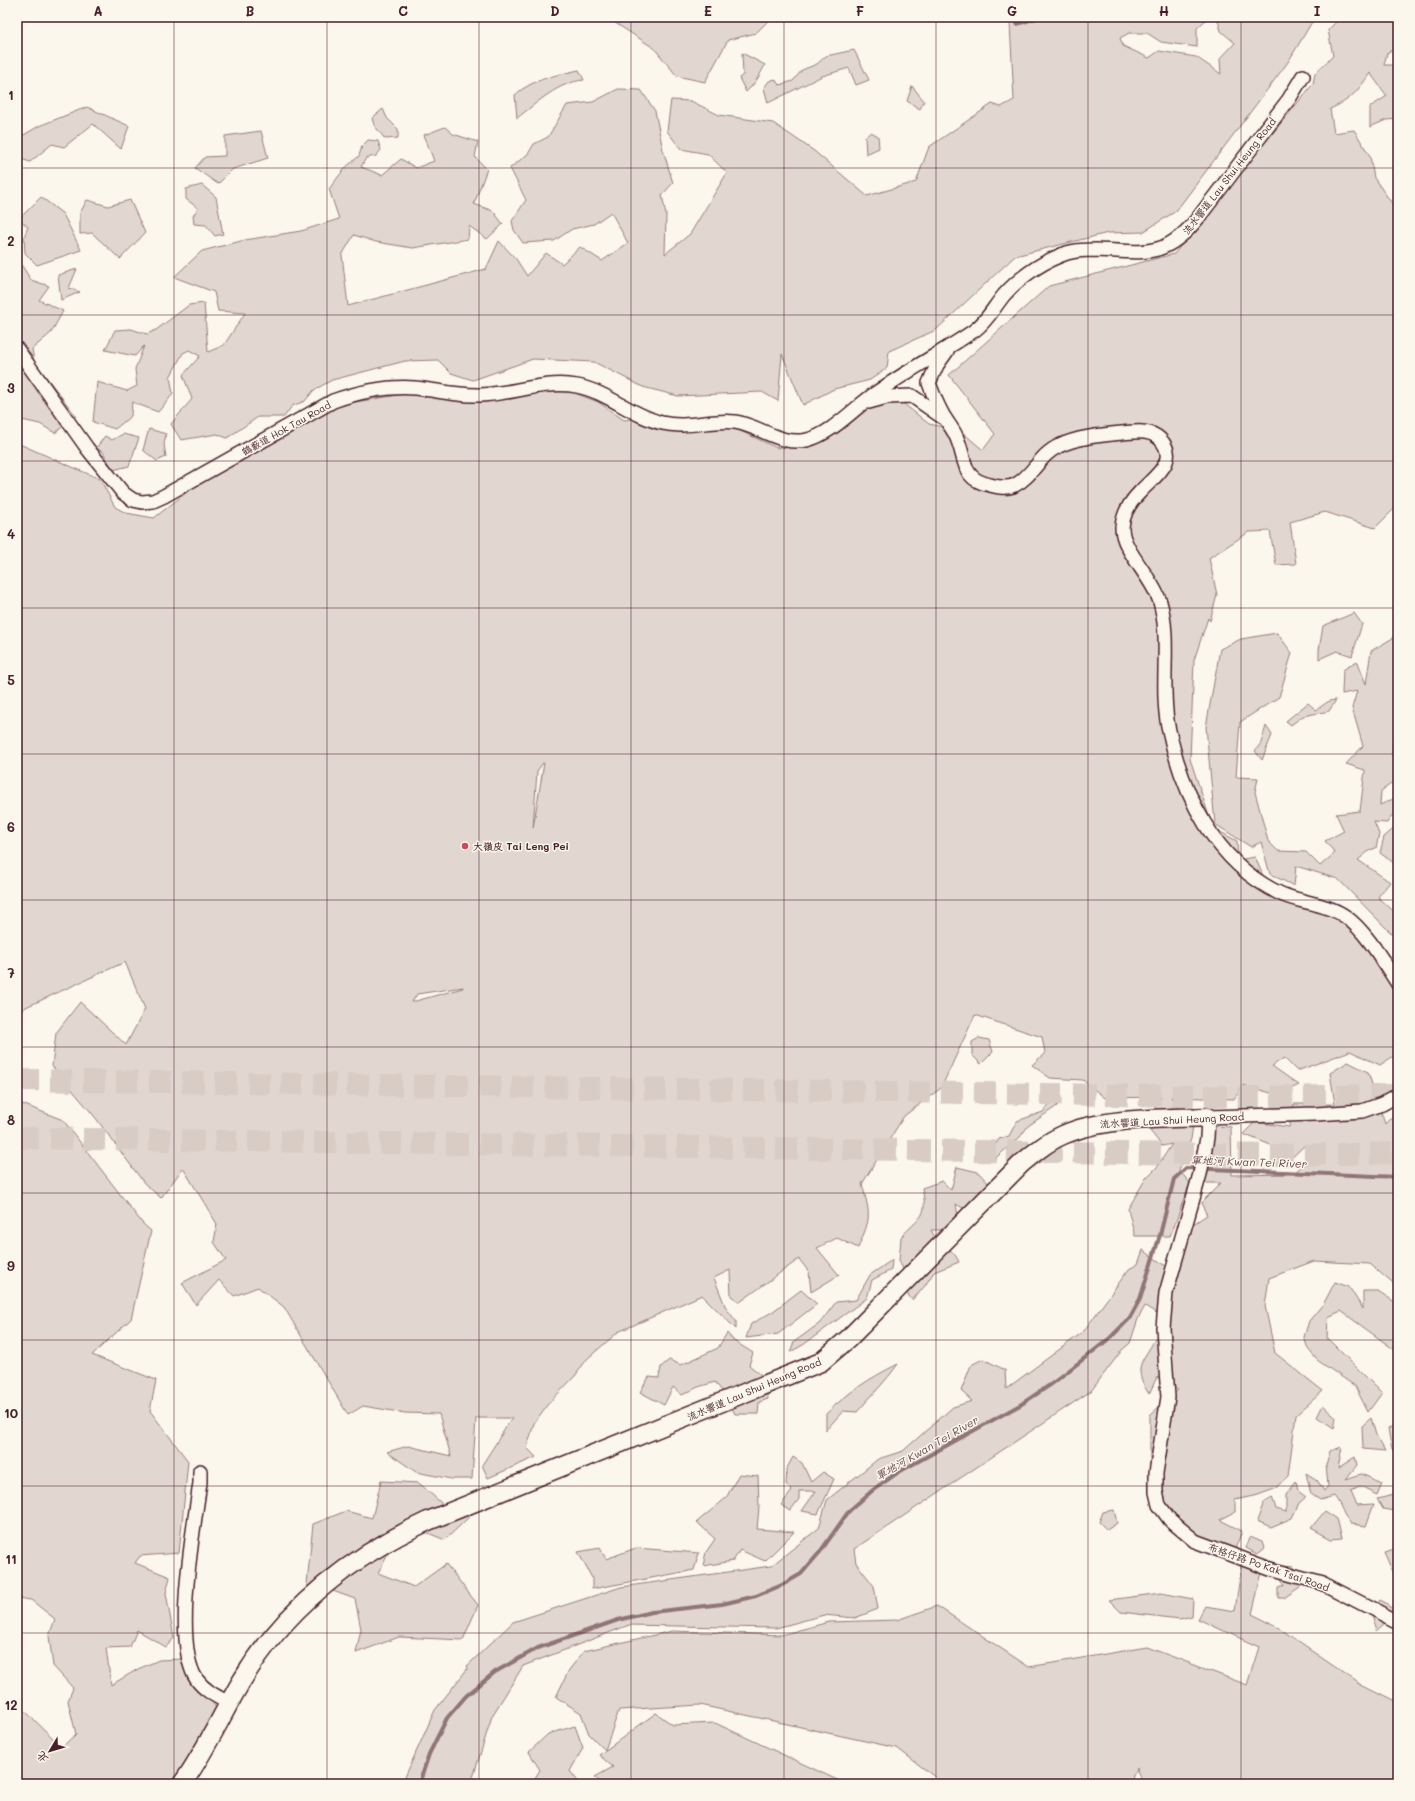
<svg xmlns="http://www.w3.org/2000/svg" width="1415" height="1801" font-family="Mali,'LXGW WenKai TC',sans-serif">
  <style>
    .green { fill: #e2d7d0; stroke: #967b7e; fill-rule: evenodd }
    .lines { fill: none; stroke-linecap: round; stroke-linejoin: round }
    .stream { stroke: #907477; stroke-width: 4 }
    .highway-tunnel { stroke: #d8ccc5; stroke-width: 22; stroke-dasharray: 22 11; stroke-linecap: butt }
    .street-casing { stroke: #4a1f2b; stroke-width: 16 }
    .secondary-casing { stroke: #4a1f2b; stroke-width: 21 }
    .street { stroke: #fbf7ec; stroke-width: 13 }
    .secondary { stroke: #fbf7ec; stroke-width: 18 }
    .grid { fill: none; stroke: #4a1f2b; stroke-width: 1; stroke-opacity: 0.55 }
    .poi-dot { fill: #d1495b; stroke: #fbf7ec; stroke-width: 1.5 }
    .labels { text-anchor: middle; stroke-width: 3; stroke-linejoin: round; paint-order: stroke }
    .street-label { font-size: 10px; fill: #4a1f2b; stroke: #fbf7ec }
    .poi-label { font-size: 10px; font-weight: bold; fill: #4a1f2b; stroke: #fbf7ec; text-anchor: start }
    .water-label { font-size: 11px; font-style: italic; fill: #6d4a51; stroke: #fbf7ec }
    .neatline { fill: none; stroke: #4a1f2b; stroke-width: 1.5 }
    .grid-label { font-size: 13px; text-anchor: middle; font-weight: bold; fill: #4a1f2b }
  </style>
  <rect width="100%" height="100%" fill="#fbf7ec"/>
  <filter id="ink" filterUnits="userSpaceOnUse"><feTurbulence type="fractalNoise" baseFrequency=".025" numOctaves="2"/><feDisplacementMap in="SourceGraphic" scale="8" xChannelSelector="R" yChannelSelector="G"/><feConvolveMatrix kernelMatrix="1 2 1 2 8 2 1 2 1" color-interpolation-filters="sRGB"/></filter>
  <g filter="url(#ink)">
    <g class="green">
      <polygon points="606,17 772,17 756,33 728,40 705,82 677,76 654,48"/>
      <polygon points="983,17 1209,17 1197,28 1197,47 1161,42 1147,33 1129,33 1120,38 1123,46 1149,58 1159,51 1196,57 1221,74 1220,59 1235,43 1221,31 1217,17 1315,17 1288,62 1176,211 1143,232 1108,233 1015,256 936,330 889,351 887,368 870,380 834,389 803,405 782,354 778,401 762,392 678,396 643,387 594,362 533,359 473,380 451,373 438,360 405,361 332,380 314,390 305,401 292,406 284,417 258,417 227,438 217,434 181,440 171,424 192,399 183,375 200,356 189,350 183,353 170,377 173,394 158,412 132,402 131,416 115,429 93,422 97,382 127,391 137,386 135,369 144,346 135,356 105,350 115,330 131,329 147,334 156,330 189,305 204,303 208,352 224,345 245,313 218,311 214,292 174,277 202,251 245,240 301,231 339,219 329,189 345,168 359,156 362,146 368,140 378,141 381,150 376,156 366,158 361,167 382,175 401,159 416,168 434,161 424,135 445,127 453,134 478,142 475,157 487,169 474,204 493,211 503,224 487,239 469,226 468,239 413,248 376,242 354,235 342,255 348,306 486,269 499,241 516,259 527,276 546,253 562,264 580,247 602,261 628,243 611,212 594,224 572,229 554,241 523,243 514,230 512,221 526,200 510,168 528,154 534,144 548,137 567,105 593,102 618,89 641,90 655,111 663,150 673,183 662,195 666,215 665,254 690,234 727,173 708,154 681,149 667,131 671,100 691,101 719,115 773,123 814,151 867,196 916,182 929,147 992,104 1001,107 1014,100 1010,23 986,20"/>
      <path d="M 1341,17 L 1398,17 L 1398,49 L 1393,49 L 1387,53 L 1384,65 L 1398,65 L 1398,119 L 1386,120 L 1370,127 L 1370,107 L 1387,96 L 1370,73 C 1358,91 1351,100 1330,109 L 1334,133 L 1354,130 L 1370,156 L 1374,178 L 1398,212 L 1398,505 L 1375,528 L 1325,512 L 1290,522 L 1296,564 L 1276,565 L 1270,531 L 1249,532 L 1209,558 L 1217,595 L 1210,621 L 1208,618 L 1194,660 L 1190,759 L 1213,828 L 1237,841 L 1238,860 L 1255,857 L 1266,883 L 1319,900 L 1354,923 L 1398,990 L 1398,1053 L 1380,1065 L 1350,1051 L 1297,1071 L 1284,1058 L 1272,1066 L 1299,1085 L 1278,1095 L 1243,1085 L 1234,1099 L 1171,1097 L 1180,1112 L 1194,1118 L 1191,1139 L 1179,1170 L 1190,1183 C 1182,1201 1178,1219 1170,1236 L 1135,1236 L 1128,1209 L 1146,1178 L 1157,1167 L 1172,1144 L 1162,1146 L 1147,1127 L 1062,1126 L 1080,1120 L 1099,1117 L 1145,1114 L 1157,1106 L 1161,1097 L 1105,1098 L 1083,1080 L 1050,1078 L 1032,1065 L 1045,1053 L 1042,1037 L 975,1015 L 941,1088 L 904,1116 L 862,1184 C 871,1217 871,1217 858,1248 L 837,1238 L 817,1248 L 839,1275 L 811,1292 L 809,1272 L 799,1259 L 740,1302 L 731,1296 L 730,1270 L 714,1278 L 726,1308 L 736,1321 L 736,1329 L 702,1295 L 618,1332 L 587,1359 L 575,1376 L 548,1404 L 534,1423 L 527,1448 L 536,1457 L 488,1478 L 482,1465 L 512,1418 L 476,1418 L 472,1479 L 451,1479 L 416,1472 L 387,1452 L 408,1446 L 451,1456 L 439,1414 L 405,1413 L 363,1406 L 348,1415 L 284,1307 L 258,1287 L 234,1296 L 219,1280 L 196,1305 L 182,1283 L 226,1260 L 214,1242 L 217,1224 L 183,1168 L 161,1198 L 144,1183 L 95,1117 L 52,1066 L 56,1033 L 80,1002 L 126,1045 L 145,1009 L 125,962 L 26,1007 L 17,1015 L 17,443 L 100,479 L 115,507 L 126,513 L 154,518 L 191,489 L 338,406 L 349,403 L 405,394 L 466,401 L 511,398 L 547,391 L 572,392 L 598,402 L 624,420 L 647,417 L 721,422 L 777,448 L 838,425 L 861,410 L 899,400 L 929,424 L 961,431 L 983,450 L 995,434 L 949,375 L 1049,286 L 1174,254 L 1313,84 L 1315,73 L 1333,56 L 1328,30 ZM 543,763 L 544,763 L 533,828 L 537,771 ZM 463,987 L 463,988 L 412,1002 L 417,994 Z"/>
      <polygon points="854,50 869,80 856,85 849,68 822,76 768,103 764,88 769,81 775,79 779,85 793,81 802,70 817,64 826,56"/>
      <path d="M 742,53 L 765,65 C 760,75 755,84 746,92 L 739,78 L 743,75 Z"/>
      <path d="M 579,70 L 584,80 C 558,82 537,103 517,118 L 515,95 C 532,79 557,75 579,70 Z"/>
      <polygon points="912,86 924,101 920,109 907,101"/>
      <polygon points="87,107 129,126 121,149 93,124 64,147 52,144 30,162 18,158 17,139 39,126"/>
      <polygon points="383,109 387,118 398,129 398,138 385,139 374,125 372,118"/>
      <polygon points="261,131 268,158 233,169 218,184 195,168 205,157 225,156 225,136"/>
      <polygon points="871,132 878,136 879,148 866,154 865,137"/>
      <polygon points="202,185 216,197 223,234 215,236 206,225 194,224 193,216 198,208 186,199 186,189"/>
      <polygon points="41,197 63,214 81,250 37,265 25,253 24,237 28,227 19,219"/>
      <polygon points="87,200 108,206 130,200 145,233 120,259 92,233 80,234 80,213"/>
      <polygon points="17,258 31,280 49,286 39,300 63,311 51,333 32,349 34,361 76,416 55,433 40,424 17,419"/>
      <polygon points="77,269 69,288 80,292 61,300 58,275"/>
      <polygon points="149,429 166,434 164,444 166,457 157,461 143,450"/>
      <polygon points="123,434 139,438 129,466 113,470 103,452 96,448 105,436 112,440"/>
      <polygon points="1354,613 1362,624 1352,656 1337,651 1319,659 1319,650 1323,626"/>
      <polygon points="1277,633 1292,653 1279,697 1240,722 1236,777 1258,778 1255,792 1268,841 1278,851 1306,852 1320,866 1335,853 1325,841 1344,831 1336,814 1360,811 1365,770 1346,764 1363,746 1352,708 1357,691 1342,694 1343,670 1357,661 1366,684 1371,651 1398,635 1398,726 1393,738 1392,756 1398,749 1398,779 1381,791 1380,805 1393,799 1398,808 1387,823 1374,822 1379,834 1376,848 1370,850 1358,860 1390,882 1378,897 1398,915 1398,936 1390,932 1338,879 1296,866 1294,886 1270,874 1261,842 1251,847 1215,824 1206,727 1220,649 1241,639"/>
      <polygon points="1336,700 1329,711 1303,716 1291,725 1286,721 1308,703 1316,710 1329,701"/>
      <polygon points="1266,726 1272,735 1262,760 1255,751 1261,743"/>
      <polygon points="1398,825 1398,866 1380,853 1384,837"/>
      <polygon points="979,1038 989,1040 993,1052 981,1064 972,1055 972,1042"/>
      <path d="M 1348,1062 L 1368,1072 L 1385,1124 L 1398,1110 L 1398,1288 L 1370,1264 L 1314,1261 L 1269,1278 L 1265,1306 L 1275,1353 L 1323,1391 L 1296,1415 L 1288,1476 L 1277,1488 L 1258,1495 L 1235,1500 L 1235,1512 L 1220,1520 L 1242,1531 L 1235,1549 L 1199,1549 L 1157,1514 L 1150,1486 L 1150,1415 L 1178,1390 L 1157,1377 L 1149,1394 C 1130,1364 1145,1361 1157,1335 C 1159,1330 1158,1320 1158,1314 L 1145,1306 L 1138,1319 L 1130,1343 L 1122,1350 L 1091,1391 L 854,1549 L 856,1563 L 874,1586 L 878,1609 L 855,1618 L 824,1615 L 776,1628 L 629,1625 L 523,1666 L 492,1716 L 471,1784 L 409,1784 L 405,1777 L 435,1710 L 468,1668 L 467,1666 L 513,1622 L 621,1587 L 771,1566 L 819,1528 L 827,1500 L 878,1459 L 903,1451 L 953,1407 L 972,1401 L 961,1391 L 971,1365 L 983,1359 L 1005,1370 L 1006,1389 L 1083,1332 L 1129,1269 L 1138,1264 L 1143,1250 L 1167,1267 L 1184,1230 L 1207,1215 L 1201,1203 L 1221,1183 L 1199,1183 L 1192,1173 L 1199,1141 L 1213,1126 L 1231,1127 L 1232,1175 L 1293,1174 L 1305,1163 L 1306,1144 L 1284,1165 L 1281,1149 L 1243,1134 L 1255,1122 L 1289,1127 L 1294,1104 L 1335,1104 L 1330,1073 Z"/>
      <polygon points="1062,1099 1057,1106 1028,1126 1020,1137 992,1161 987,1157 999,1139 1009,1136 1017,1121 1043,1112 1051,1102"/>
      <polygon points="17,1102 63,1120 143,1224 151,1231 131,1319 92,1355 156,1380 150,1411 188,1461 179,1553 140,1556 135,1563 170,1577 166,1593 174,1638 166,1647 137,1630 130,1647 106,1648 111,1685 138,1669 159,1660 181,1659 217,1709 180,1784 17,1784 17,1706 21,1707 62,1747 76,1734 68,1701 73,1688 53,1666 49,1636 55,1619 31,1600 17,1598"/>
      <path d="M 957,1167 L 978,1172 L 991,1186 L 968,1211 L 956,1204 L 958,1216 L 945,1230 L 931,1230 C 939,1248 952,1245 959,1262 L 934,1272 L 924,1287 L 912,1300 L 899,1283 L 906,1275 L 899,1261 L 901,1237 C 919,1217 929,1218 922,1188 L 942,1181 L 951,1190 Z"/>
      <polygon points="892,1260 891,1270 872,1280 867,1298 803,1345 790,1352 794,1342 820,1323 836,1302 856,1300 870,1275"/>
      <polygon points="1335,1282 1349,1287 1363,1309 1363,1291 1378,1291 1398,1304 1398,1351 1392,1348 1341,1311 1328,1317 1327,1338 1382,1393 1368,1412 1355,1386 1317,1360 1308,1349 1304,1337 1309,1321 1324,1303"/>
      <polygon points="801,1290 817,1304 778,1334 746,1338 751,1324 772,1312"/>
      <polygon points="727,1333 734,1341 753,1353 749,1365 765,1378 768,1399 759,1402 758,1414 735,1414 725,1395 715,1382 698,1387 682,1395 673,1387 664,1405 640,1392 649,1377 659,1378 661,1367 669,1360 681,1365 718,1348"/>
      <path d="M 898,1364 C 886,1381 871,1396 857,1412 L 843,1411 L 826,1430 L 826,1414 C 848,1392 870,1378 898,1364 Z"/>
      <polygon points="1323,1405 1336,1417 1334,1428 1317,1417"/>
      <polygon points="1371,1418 1376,1435 1385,1451 1363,1449 1362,1426"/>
      <polygon points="1398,1423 1398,1449 1392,1450 1388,1429"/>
      <path d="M 1342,1447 L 1338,1468 L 1355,1457 L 1357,1465 L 1346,1479 L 1361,1474 L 1382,1483 L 1377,1495 L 1360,1487 L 1351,1491 L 1357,1505 L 1374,1504 L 1366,1526 L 1350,1524 C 1343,1515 1342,1506 1334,1496 L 1320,1500 L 1311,1494 L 1306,1473 L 1317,1480 L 1324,1491 L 1328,1486 L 1326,1465 L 1330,1451 Z"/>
      <polygon points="793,1457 802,1463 811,1482 823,1472 834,1479 818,1514 802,1511 816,1491 799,1491 799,1499 790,1511 781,1505 792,1491 786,1484 787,1468"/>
      <polygon points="739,1474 758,1476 759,1507 757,1529 794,1532 765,1561 740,1550 733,1561 703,1566 706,1552 715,1539 697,1522 726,1498"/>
      <polygon points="381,1481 419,1483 449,1510 493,1494 445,1540 416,1528 391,1547 378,1573 414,1587 446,1564 478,1605 463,1640 399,1637 356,1653 361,1629 355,1599 333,1591 305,1604 313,1524 346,1511 372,1518"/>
      <polygon points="1296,1482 1298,1491 1306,1497 1299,1503 1292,1518 1271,1527 1257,1521 1264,1502 1272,1497 1276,1509 1286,1512 1286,1495"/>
      <polygon points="1398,1494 1398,1503 1394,1502 1394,1511 1383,1509 1377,1499"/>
      <polygon points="1114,1510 1117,1523 1107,1530 1099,1522 1103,1512"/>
      <polygon points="1325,1511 1337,1519 1342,1538 1331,1539 1311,1528"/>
      <polygon points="1250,1537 1262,1542 1264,1548 1257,1554 1246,1548"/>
      <polygon points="600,1548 606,1559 636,1548 699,1553 694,1570 592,1589 592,1578 578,1552"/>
      <polygon points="1398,1548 1398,1584 1384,1552"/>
      <polygon points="1242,1561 1262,1572 1252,1614 1272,1624 1360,1684 1398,1703 1398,1784 1143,1784 1136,1768 1130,1784 944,1784 897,1748 700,1705 619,1710 605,1750 589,1734 581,1713 556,1697 569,1670 584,1651 672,1631 781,1635 829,1622 897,1620 937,1606 1029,1667 1147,1647 1247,1685 1259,1647 1198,1619 1205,1606 1235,1611"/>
      <polygon points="1272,1564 1294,1566 1307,1582 1284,1598 1278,1598 1278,1587 1284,1585"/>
      <polygon points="1161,1593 1193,1599 1192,1616 1179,1619 1121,1612 1109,1600"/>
      <polygon points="1379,1600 1393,1607 1395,1614 1376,1631 1370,1613"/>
      <polygon points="656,1713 673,1725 715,1723 846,1784 603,1784 595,1777 613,1767 599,1755"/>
      <polygon points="575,1726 583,1748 570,1771 580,1784 531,1784 540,1770 529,1752 548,1734"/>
    </g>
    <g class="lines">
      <g class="stream">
        <polyline points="1017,24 1039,17"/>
        <polyline points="419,1784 429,1754 447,1718 466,1696 495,1672 538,1648 618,1620 652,1612 722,1604 756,1596 782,1585 801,1574 820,1552 849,1511 873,1490 897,1473 1020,1405 1053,1383 1110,1338 1129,1319 1140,1299 1160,1235 1174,1179 1186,1168 1398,1177"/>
      </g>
      <g class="highway-tunnel">
        <polyline points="17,1080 1262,1097 1398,1095"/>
        <polyline points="17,1138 1278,1155 1398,1153"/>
      </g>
      <defs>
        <g id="street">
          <path d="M 17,349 L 87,448 L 123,493 L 133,500 L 142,502 L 153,501 L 164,496 L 333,401 C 359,392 388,386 415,388 C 437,390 458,396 481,395 C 513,394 544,380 577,386 C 608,392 632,416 662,423 C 687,429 711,419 735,422 C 761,426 780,446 807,440 C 832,434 855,407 876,393 C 908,370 943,352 975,330 C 988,320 994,307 1004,295 C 1018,279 1039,264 1059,256 C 1071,250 1084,250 1097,250 C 1145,252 1165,259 1198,218 L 1289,99 L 1303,76"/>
          <path d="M 947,351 L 937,365 L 929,383 C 933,394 937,405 943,415 C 947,422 953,429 956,436 C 967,459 960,479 990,485 C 998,487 1007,489 1015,485 C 1032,477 1040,454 1059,446 C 1078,437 1102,435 1122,433 C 1135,432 1150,429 1160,439 C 1181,461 1152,478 1140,492 C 1131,501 1123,514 1122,527 C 1121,549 1153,578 1160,602 C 1171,639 1160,686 1168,726 C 1182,794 1215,863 1281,894 C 1301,903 1329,904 1346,917 C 1366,931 1384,963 1398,984"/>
          <polyline points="869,402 887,397 912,396 942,417"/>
          <polyline points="1398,1095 1382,1104 1362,1111 1316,1114 1208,1117 1207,1138 1200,1174 1166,1293 1163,1328 1168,1397 1156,1473 1156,1492 1159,1505 1170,1520 1195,1541 1270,1569 1322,1583 1398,1622"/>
          <path d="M 200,1471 L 200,1483 C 194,1527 172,1645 197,1680 C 205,1691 218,1697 229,1703"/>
        </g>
        <path id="secondary" d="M 182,1784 C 205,1752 221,1716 241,1682 C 285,1608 350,1557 428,1521 L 821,1362 L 848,1339 L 1021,1164 C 1034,1153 1047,1142 1063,1135 C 1103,1117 1164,1119 1208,1117"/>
      </defs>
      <use href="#street" class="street-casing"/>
      <use href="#secondary" class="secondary-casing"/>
      <use href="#street" class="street"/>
      <use href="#secondary" class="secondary"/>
    </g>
  </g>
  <path class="grid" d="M 174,17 L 174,1784M 327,17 L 327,1784M 479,17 L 479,1784M 631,17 L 631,1784M 784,17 L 784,1784M 936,17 L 936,1784M 1088,17 L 1088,1784M 1241,17 L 1241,1784M 17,168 L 1398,168M 17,315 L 1398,315M 17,461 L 1398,461M 17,608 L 1398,608M 17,754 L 1398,754M 17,900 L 1398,900M 17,1047 L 1398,1047M 17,1193 L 1398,1193M 17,1340 L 1398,1340M 17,1486 L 1398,1486M 17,1633 L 1398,1633"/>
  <circle class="poi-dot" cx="465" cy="846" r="4"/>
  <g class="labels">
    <g class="street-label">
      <text transform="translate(1229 176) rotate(-52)" y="4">流水響道 Lau Shui Heung Road</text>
      <text transform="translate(286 428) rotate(-29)" y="4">鶴藪道 Hok Tau Road</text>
      <text transform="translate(1172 1120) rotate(-3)" y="4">流水響道 Lau Shui Heung Road</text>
      <text transform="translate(754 1389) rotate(-23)" y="4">流水響道 Lau Shui Heung Road</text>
      <text transform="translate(1269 1567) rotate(19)" y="4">布格仔路 Po Kak Tsai Road</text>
    </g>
    <g class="poi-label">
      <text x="473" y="850">大嶺皮 Tai Leng Pei</text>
    </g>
    <g class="water-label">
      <text transform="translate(1249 1162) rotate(2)" y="4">軍地河 Kwan Tei River</text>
      <text transform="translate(927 1448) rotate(-30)" y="4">軍地河 Kwan Tei River</text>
    </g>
  </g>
  <rect width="1415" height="1801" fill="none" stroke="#fbf7ec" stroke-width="44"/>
  <g transform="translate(50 1751) rotate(232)" stroke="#fbf7ec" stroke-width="3" paint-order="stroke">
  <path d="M0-3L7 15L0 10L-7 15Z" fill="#4a1f2b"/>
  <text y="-6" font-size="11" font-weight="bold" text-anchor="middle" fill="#4a1f2b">北</text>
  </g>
  <rect x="22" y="22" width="1371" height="1757" class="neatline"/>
  <g class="grid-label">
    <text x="98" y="16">A</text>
    <text x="250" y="16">B</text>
    <text x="403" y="16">C</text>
    <text x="555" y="16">D</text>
    <text x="708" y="16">E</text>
    <text x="860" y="16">F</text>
    <text x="1012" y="16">G</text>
    <text x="1164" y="16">H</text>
    <text x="1317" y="16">I</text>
    <text x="11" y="100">1</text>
    <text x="11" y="246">2</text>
    <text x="11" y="393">3</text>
    <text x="11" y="539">4</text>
    <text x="11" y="685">5</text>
    <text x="11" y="832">6</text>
    <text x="11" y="978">7</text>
    <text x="11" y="1125">8</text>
    <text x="11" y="1271">9</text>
    <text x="11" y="1418">10</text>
    <text x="11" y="1564">11</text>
    <text x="11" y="1710">12</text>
  </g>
</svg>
